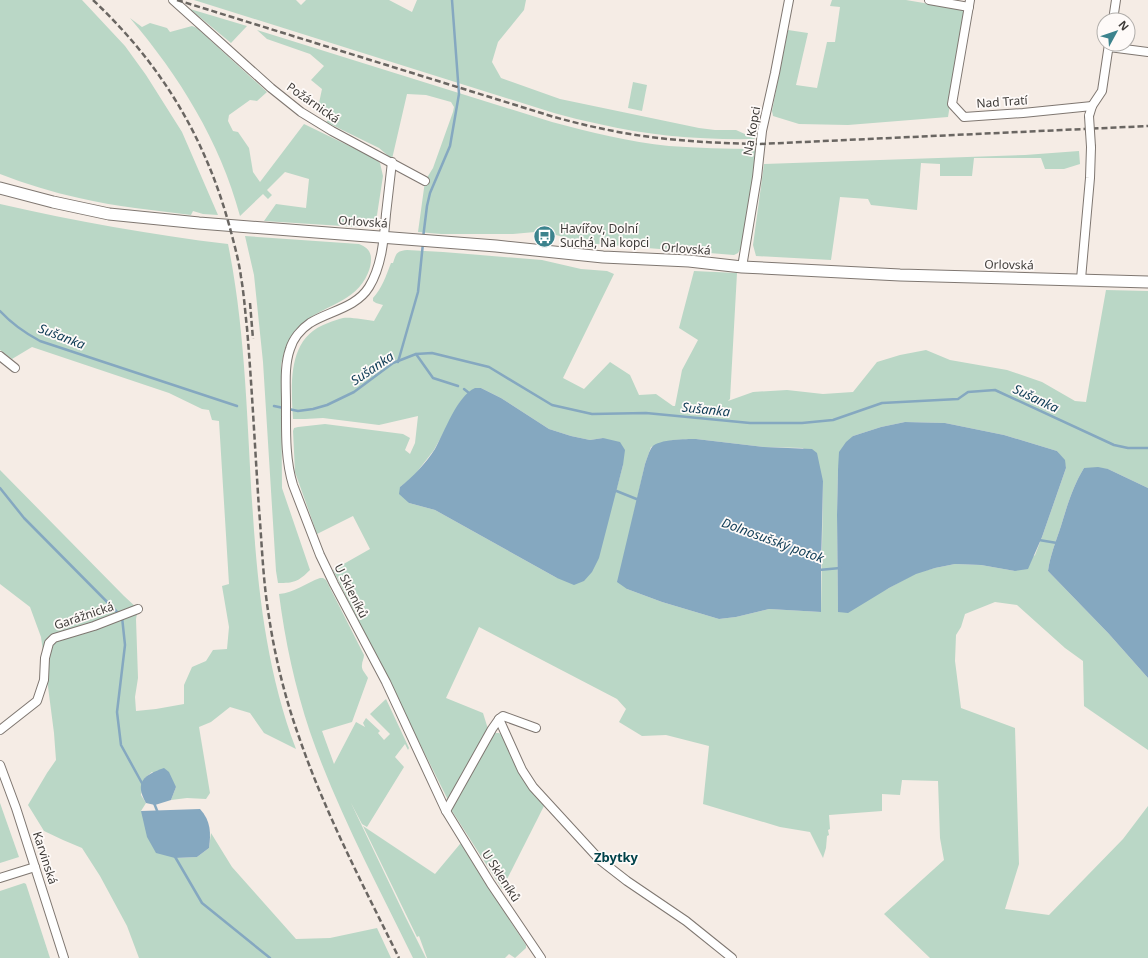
<svg xmlns="http://www.w3.org/2000/svg" width="1148" height="958" font-family="'Noto Sans',sans-serif">
  <style>
    .green { fill: #bad7c6; fill-rule: evenodd }
    .water { fill: #85a8c0 }
    .lines { fill: none; stroke-linecap: round; stroke-linejoin: round }
    .stream { stroke: #85a8c0; stroke-width: 2.5 }
    .street-casing { stroke: #7f7771; stroke-width: 10 }
    .secondary-casing { stroke: #7f7771; stroke-width: 13 }
    .street { stroke: #fff; stroke-width: 8 }
    .secondary { stroke: #fff; stroke-width: 11 }
    .rail { stroke: #6a6662; stroke-width: 2.5; stroke-dasharray: 6 3; stroke-linecap: butt }
    .street-bridge-casing { stroke: #7f7771; stroke-width: 10; stroke-linecap: butt }
    .street-bridge { stroke: #fff; stroke-width: 8 }
    .labels { text-anchor: middle; stroke-width: 3.5; stroke-linejoin: round; paint-order: stroke }
    .street-label { font-size: 12px; fill: #3e3b38; stroke: #fefaf8 }
    .poi-label { font-size: 12px; fill: #3e3b38; stroke: #fefaf8; text-anchor: start }
    .water-label { font-size: 13px; font-style: italic; fill: #0f3c56; stroke: #fefaf8 }
    .neighbourhood-label { font-size: 13px; font-weight: bold; fill: #00424a; stroke: #fefaf8 }
  </style>
  <rect width="100%" height="100%" fill="#f5ece5"/>
  <g class="green">
    <path d="M 0,0 L 82,0 L 125,46 L 146,75 L 182,132 L 218,215 L 203,214 L 193,211 L 191,215 C 154,210 116,207 79,198 C 52,192 26,184 0,174 Z"/>
    <path d="M 194,0 L 296,0 L 301,5 L 306,0 L 389,0 L 412,12 L 417,0 L 526,0 L 524,10 L 498,42 L 492,62 L 501,78 L 560,99 L 699,128 L 715,130 L 736,130 L 756,139 C 703,140 650,136 599,124 C 584,121 569,117 554,113 Z"/>
    <polygon points="832,0 906,0 965,10 948,117 848,125 799,124 773,116 772,111 788,30 808,33 796,85 817,88 827,42 835,42 840,7 830,6"/>
    <polygon points="190,9 247,26 231,43"/>
    <path d="M 130,18 L 142,27 L 150,23 L 167,28 L 170,32 L 192,26 L 197,28 L 267,92 L 257,101 L 250,100 L 229,115 L 228,121 L 233,131 L 238,132 L 249,148 L 253,172 L 260,182 L 304,124 L 374,158 L 380,163 L 383,176 L 377,215 C 373,224 367,225 358,227 L 264,221 L 276,204 L 306,208 L 309,179 L 285,172 L 267,190 L 272,195 L 268,199 L 263,194 L 240,216 C 220,141 179,76 130,18 Z"/>
    <path d="M 257,30 L 552,122 C 590,132 629,142 669,146 C 698,148 726,149 755,149 L 755,165 L 742,246 L 738,253 L 734,255 L 585,243 L 556,235 L 535,232 L 513,234 L 441,234 L 418,232 L 425,181 L 433,168 L 453,112 L 454,107 L 451,102 L 426,95 L 407,94 L 392,159 L 379,148 L 326,122 L 333,116 L 323,106 L 319,103 L 322,89 L 311,80 L 324,66 L 310,54 L 267,39 Z"/>
    <polygon points="633,82 647,85 642,111 628,108"/>
    <polygon points="1079,151 1080,164 1064,169 1045,169 1041,158 974,158 972,176 940,176 940,164 921,163 917,210 871,205 868,199 840,197 831,260 756,256 753,245 764,164 1025,155"/>
    <path d="M 0,204 C 75,221 151,235 228,244 C 262,411 235,587 296,749 L 264,733 L 250,713 L 230,707 L 211,722 L 199,727 L 210,793 L 206,799 L 187,798 L 171,800 L 176,787 L 152,772 L 145,778 L 141,795 L 146,803 L 141,811 L 175,858 L 197,857 L 209,848 L 211,833 L 232,867 L 296,939 L 330,938 L 377,928 L 391,958 L 139,958 L 127,926 L 100,876 L 82,848 L 63,840 L 44,831 L 28,805 L 47,773 L 56,760 L 54,733 L 47,679 L 41,637 L 30,607 L 0,584 L 0,470 L 124,596 L 138,609 L 136,619 L 138,678 L 135,697 L 136,711 L 156,709 L 184,704 L 184,685 L 192,667 L 206,661 L 213,650 L 227,649 L 229,627 L 222,586 L 229,584 L 219,421 L 212,420 L 209,410 L 202,409 L 169,393 L 32,347 L 12,359 L 0,350 Z"/>
    <path d="M 245,236 L 359,244 C 366,247 371,250 371,259 C 371,264 370,268 368,273 C 355,304 323,304 301,325 C 290,337 284,349 281,365 L 282,488 L 310,570 C 298,582 294,583 278,583 L 276,571 L 263,362 L 254,275 Z"/>
    <path d="M 407,250 L 443,252 L 542,260 L 581,269 L 607,271 L 614,274 L 563,378 L 584,389 L 610,362 L 630,375 L 639,395 L 656,394 L 673,406 L 675,406 L 682,370 L 698,340 L 679,328 L 694,271 L 737,273 L 730,399 L 728,401 L 753,392 L 787,390 L 823,394 L 853,392 L 877,362 L 900,355 L 926,350 L 950,360 L 1007,370 L 1042,382 L 1075,401 L 1086,402 L 1106,290 L 1148,291 L 1148,488 L 1108,469 L 1084,468 C 1073,486 1067,506 1061,526 C 1056,541 1050,556 1048,571 L 1109,634 L 1148,678 L 1148,750 L 1084,706 L 1083,661 L 1065,648 L 1017,605 L 995,602 L 965,614 L 961,627 L 956,635 L 955,661 L 961,708 L 1015,728 L 1019,864 L 1005,909 L 1049,915 L 1123,839 L 1148,806 L 1148,958 L 930,958 L 884,914 L 944,860 L 940,838 L 938,781 L 902,780 L 900,795 L 882,794 L 882,811 L 829,815 L 830,829 L 828,830 L 829,835 L 827,836 L 826,848 L 823,858 L 810,832 L 780,827 L 703,804 L 709,746 L 666,735 L 642,736 L 619,722 L 626,709 L 617,699 L 479,627 L 446,698 L 483,713 L 488,729 L 449,802 L 333,570 L 370,549 L 353,516 L 317,534 L 295,472 L 293,431 L 294,428 L 298,427 L 325,424 L 403,434 L 410,438 L 405,450 L 410,454 L 415,443 L 418,416 L 379,425 L 323,418 L 305,419 L 293,419 C 291,383 287,337 328,323 C 333,321 338,319 343,318 C 352,317 365,320 374,321 L 383,305 L 376,303 L 373,301 L 373,298 C 382,288 386,276 391,263 L 393,263 C 396,254 396,251 407,250 ZM 481,388 L 501,398 L 549,429 L 571,436 L 590,440 L 603,438 L 623,465 L 616,491 L 557,578 L 435,510 L 409,503 L 400,487 L 413,477 L 434,450 L 460,402 ZM 905,422 L 945,423 L 1004,435 L 1057,451 L 1064,460 L 1066,468 L 1042,537 L 1035,555 L 1015,571 L 981,565 L 955,564 L 935,568 L 916,573 L 889,588 L 838,612 L 837,515 L 838,468 L 853,436 L 881,427 ZM 696,439 L 764,447 L 803,448 L 823,481 L 821,612 L 769,609 L 736,617 L 719,619 L 662,602 L 627,589 L 625,553 L 645,464 L 651,447 L 673,440 Z"/>
    <path d="M 320,578 L 323,578 L 326,580 L 364,655 C 364,659 362,661 362,665 C 361,670 366,674 368,678 L 352,722 L 322,731 L 334,764 L 356,722 L 365,727 L 363,723 L 366,718 L 380,731 L 378,733 L 384,740 L 390,734 L 370,714 L 386,699 L 409,748 L 408,750 L 405,744 L 395,757 L 404,767 L 367,827 L 362,824 L 351,803 L 405,916 L 426,958 L 413,958 C 377,884 337,810 310,732 C 295,687 285,641 279,594 C 294,593 306,583 320,578 Z"/>
    <polygon points="495,733 499,733 503,736 545,804 502,889 452,811 453,806 492,734"/>
    <polygon points="0,803 19,857 0,863"/>
    <polygon points="363,826 435,874 460,844 461,844 485,883 526,945 526,948 515,958 509,954 505,958 427,958 419,936 417,937"/>
    <polygon points="24,883 26,884 50,958 0,958 0,891"/>
  </g>
  <g class="water">
    <path d="M 475,388 L 481,388 L 501,398 L 549,429 L 571,436 L 590,440 L 603,438 L 620,442 L 625,450 L 623,465 L 599,558 L 592,572 L 584,581 L 574,585 L 557,578 L 435,510 L 409,503 L 399,494 L 400,487 C 413,477 426,463 435,449 C 445,431 457,396 475,388 Z"/>
    <polygon points="905,422 945,423 1004,435 1057,451 1065,460 1066,468 1042,537 1028,569 1015,571 981,565 955,564 935,568 916,574 889,588 848,613 838,612 837,515 838,469 839,452 846,442 853,436 881,427"/>
    <path d="M 696,439 L 764,447 L 812,449 L 817,453 L 823,481 L 821,570 L 821,612 L 769,609 L 736,617 L 719,619 L 662,602 L 627,589 L 617,582 L 645,464 C 647,459 649,451 652,447 C 659,439 686,439 696,439 Z"/>
    <path d="M 1098,467 L 1108,469 L 1148,488 L 1148,678 L 1109,634 L 1048,571 C 1050,556 1056,541 1061,526 C 1067,506 1073,486 1084,468 Z"/>
    <path d="M 164,768 L 169,772 L 176,787 L 171,800 L 155,805 L 146,803 C 134,782 144,775 164,768 Z"/>
    <path d="M 200,809 C 211,821 211,833 209,848 L 197,857 L 175,858 L 156,853 L 147,837 L 141,811 Z"/>
  </g>
  <g class="lines">
    <g class="stream">
      <polyline points="423,238 427,206 430,193 450,146 459,94 452,0"/>
      <path d="M 0,311 C 12,324 25,333 40,341 L 237,406"/>
      <polyline points="416,354 433,378 458,386"/>
      <polyline points="398,362 418,292 423,243"/>
      <polyline points="464,389 469,393"/>
      <polyline points="274,406 298,411 313,409 327,405 354,392 393,363 416,354 432,353 489,367 552,405 592,414 646,413 750,423 802,423 833,420 882,403 958,399 968,392 995,390 1114,445 1128,448 1148,448"/>
      <polyline points="0,488 24,518 122,617 125,645 117,712 121,745 143,785"/>
      <polyline points="614,490 639,500"/>
      <polyline points="1039,540 1057,543"/>
      <polyline points="819,570 840,568"/>
      <polyline points="154,803 158,813"/>
      <polyline points="174,855 202,903 270,958"/>
    </g>
    <defs>
      <g id="street">
        <polyline points="173,0 271,88 301,112 332,131 425,181"/>
        <polyline points="929,0 969,7"/>
        <polyline points="970,0 952,104 964,117 1023,113 1092,106"/>
        <polyline points="1113,20 1116,0"/>
        <polyline points="1109,47 1148,52"/>
        <polyline points="1089,116 1092,106 1102,91 1109,44"/>
        <path d="M 392,162 C 390,179 388,197 386,214 C 384,238 382,266 369,287 C 356,308 329,311 310,323 C 301,329 293,339 290,349 C 284,366 286,386 286,404 C 286,431 285,459 293,485 L 320,555 L 334,584 L 386,682 L 446,811 L 491,884 L 541,958"/>
        <polyline points="742,267 757,177 762,131 775,73 789,0"/>
        <polyline points="1081,279 1090,178 1091,147"/>
        <polyline points="0,356 15,368"/>
        <polyline points="536,728 503,716 499,719 522,770 533,787 600,860 627,881 686,921 732,958"/>
        <polyline points="0,730 37,701 44,680 45,658 49,643 54,638 94,626 138,609"/>
        <polyline points="0,765 16,808 64,958"/>
        <polyline points="446,811 492,729 499,719"/>
        <polyline points="0,878 35,867"/>
      </g>
      <polyline id="secondary" points="0,188 53,202 109,214 199,223 496,246 603,257 689,261 742,267 900,275 1148,282"/>
    </defs>
    <use href="#street" class="street-casing"/>
    <use href="#secondary" class="secondary-casing"/>
    <use href="#street" class="street"/>
    <use href="#secondary" class="secondary"/>
    <g class="rail">
      <path d="M 93,0 C 162,65 207,140 231,232 C 235,247 239,262 241,277 C 244,294 245,311 247,328 C 252,388 255,449 259,509 C 262,545 263,581 269,617 C 275,657 285,698 299,737 C 325,813 363,885 399,958"/>
      <path d="M 177,0 L 554,117 C 569,121 584,125 599,128 C 652,140 706,143 760,144 L 1148,126"/>
      <polyline points="250,303 253,339"/>
    </g>
    <defs>
      <polyline id="street-bridge" points="1089,116 1091,147"/>
    </defs>
    <use href="#street-bridge" class="street-bridge-casing"/>
    <use href="#street-bridge" class="street-bridge"/>
  </g>
  <defs>
    <symbol id="bus-disc" viewBox="-11 -11 22 22"><circle r="9.5" fill="#3c838d" stroke="#fefaf8"/><path d="M-5-6H5V4H4V6H2V4H-2V6H-4V4H-5ZM-3.5-4V0h7V-4ZM-3.5 1.2v1.5H-2V1.2ZM2 1.2v1.5H3.5V1.2Z" fill="#fff"/></symbol>
  </defs>
  <g fill-rule="evenodd">
    <use href="#bus-disc" x="532" y="224" width="25" height="25"/>
  </g>
  <g class="labels">
    <g class="street-label">
      <text transform="translate(1002 102) rotate(-4)" y="4">Nad Tratí</text>
      <text transform="translate(313 103) rotate(35)" y="4">Požárnická</text>
      <text transform="translate(752 131) rotate(-80)" y="4">Na Kopci</text>
      <text transform="translate(363 222) rotate(4)" y="4">Orlovská</text>
      <text transform="translate(686 249) rotate(4)" y="4">Orlovská</text>
      <text transform="translate(1009 265) rotate(1)" y="4">Orlovská</text>
      <text transform="translate(351 591) rotate(63)" y="4">U Skleníků</text>
      <text transform="translate(84 616) rotate(-19)" y="4">Garážnická</text>
      <text transform="translate(45 858) rotate(72)" y="4">Karvinská</text>
      <text transform="translate(501 876) rotate(57)" y="4">U Skleníků</text>
    </g>
    <g class="poi-label">
      <text x="560" y="233">Havířov, Dolní<tspan x="560" dy="14">Suchá, Na kopci</tspan></text>
    </g>
    <g class="water-label">
      <text transform="translate(62 336) rotate(21)" y="5">Sušanka</text>
      <text transform="translate(372 368) rotate(-34)" y="5">Sušanka</text>
      <text transform="translate(1036 398) rotate(25)" y="5">Sušanka</text>
      <text transform="translate(706 409) rotate(6)" y="5">Sušanka</text>
      <text transform="translate(773 540) rotate(20)" y="5">Dolnosušský potok</text>
    </g>
    <g class="neighbourhood-label">
      <text x="616" y="862">Zbytky</text>
    </g>
  </g>
  <g transform="translate(1116 32) rotate(50)"><circle r="19" fill="#fefaf8" stroke="#b1aeab"/>
  <path d="M0-3L7 15L0 10L-7 15Z" fill="#3c838d"/>
  <text y="-6" font-size="11" font-weight="bold" text-anchor="middle" fill="#3e3b38">N</text>
  </g>
</svg>
